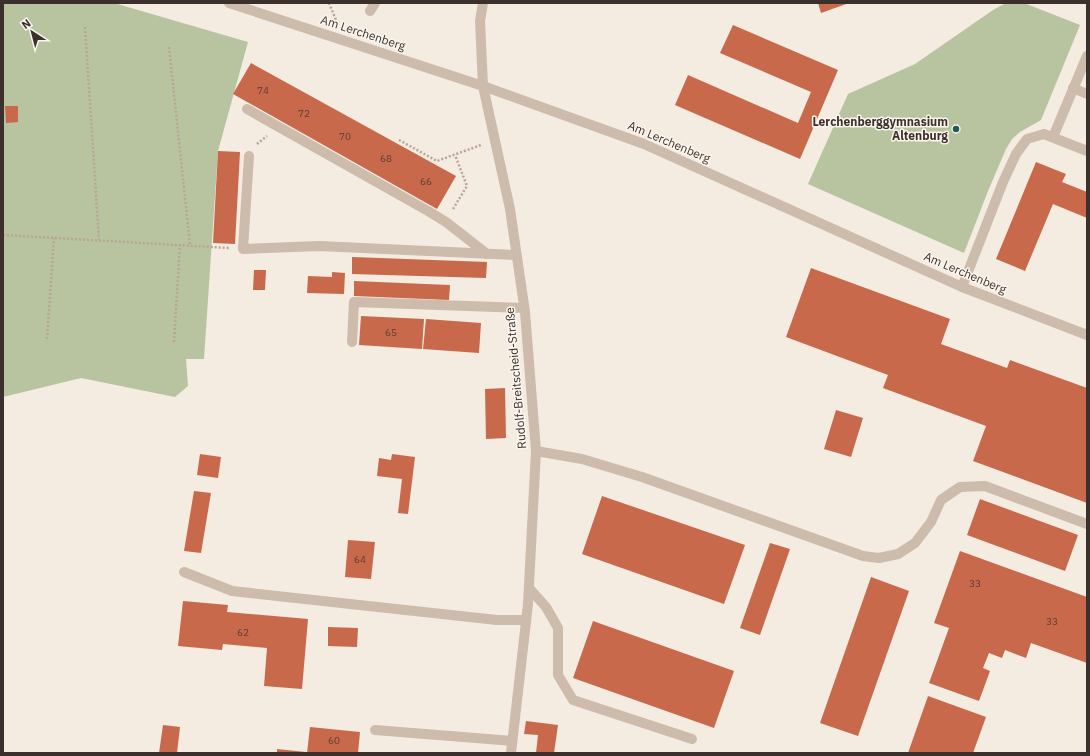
<svg xmlns="http://www.w3.org/2000/svg" width="1090" height="756" font-family="'IBM Plex Sans',sans-serif">
  <style>
    .green { fill: #b8c4a0 }
    .building { fill: #c8694b }
    .lines { fill: none; stroke-linecap: round; stroke-linejoin: round }
    .path { stroke: #b9a596; stroke-width: 2.5; stroke-dasharray: 2 2; stroke-linecap: butt }
    .minor { stroke: #cdbbac; stroke-width: 10 }
    .poi-dot { fill: #1f5a5e; stroke: #fbf5ee; stroke-width: 1.5 }
    .labels { text-anchor: middle; stroke-width: 3; stroke-linejoin: round; paint-order: stroke }
    .number-label { font-size: 10px; fill: #5e3e33 }
    .street-label { font-size: 12px; fill: #3b302b; stroke: #fbf5ee }
    .poi-label { font-size: 12px; font-weight: bold; fill: #3b302b; stroke: #fbf5ee; text-anchor: end }
  </style>
  <rect width="100%" height="100%" fill="#f4ebe1"/>
  <g class="green">
    <polygon points="3,3 114,3 248,42 218,151 204,359 186,359 188,386 175,397 81,378 3,397"/>
    <polygon points="1006,3 1024,3 1080,25 1041,120 1020,132 1012,139 1006,149 988,191 964,253 808,184 848,94 915,64 993,10"/>
  </g>
  <g class="building">
    <polygon points="818,3 849,3 821,13"/>
    <polygon points="733,25 838,70 800,159 675,105 688,75 798,123 811,92 720,53"/>
    <polygon points="251,63 456,176 437,209 233,94"/>
    <polygon points="5,106 18,106 18,122 6,123"/>
    <polygon points="218,151 240,152 235,244 213,243"/>
    <polygon points="1036,162 1066,174 1062,182 1087,192 1087,218 1053,204 1025,271 996,259"/>
    <polygon points="352,257 487,262 486,278 352,274"/>
    <polygon points="811,268 950,319 941,344 1007,368 1010,360 1087,388 1087,503 973,461 986,426 883,388 888,375 786,337"/>
    <polygon points="254,270 266,270 265,290 253,290"/>
    <polygon points="332,272 345,273 344,294 307,293 308,276 332,277"/>
    <polygon points="354,281 450,285 449,300 354,296"/>
    <polygon points="361,316 424,319 422,349 359,345"/>
    <polygon points="426,319 481,323 479,353 423,349"/>
    <polygon points="505,388 506,438 486,439 485,389"/>
    <polygon points="836,410 863,418 851,457 824,449"/>
    <polygon points="200,454 221,457 218,478 197,475"/>
    <polygon points="392,454 415,457 408,514 398,513 402,479 377,476 379,458 391,460"/>
    <polygon points="194,491 211,493 201,553 184,551"/>
    <polygon points="602,496 745,545 724,604 582,554"/>
    <polygon points="980,499 1078,535 1065,571 967,535"/>
    <polygon points="348,540 375,542 371,579 345,577"/>
    <polygon points="770,543 790,549 760,635 740,628"/>
    <polygon points="960,551 1087,597 1087,663 1031,643 1026,658 1005,650 1002,658 989,653 983,668 990,671 979,701 929,683 949,628 934,623"/>
    <polygon points="871,577 909,591 858,736 820,723"/>
    <polygon points="183,601 228,605 227,612 308,619 302,689 264,686 267,648 223,644 222,650 178,646"/>
    <polygon points="593,621 734,671 714,728 573,678"/>
    <polygon points="328,627 358,628 357,647 328,646"/>
    <polygon points="928,696 986,717 973,753 908,753"/>
    <polygon points="526,721 558,725 554,753 536,753 538,735 524,734"/>
    <polygon points="163,725 180,727 177,753 159,753"/>
    <polygon points="310,727 360,732 358,753 307,753"/>
    <polygon points="277,749 306,752 306,753 277,753"/>
  </g>
  <g class="lines">
    <g class="path">
      <polyline points="329,3 336,20 335,22"/>
      <polyline points="85,27 99,240"/>
      <polyline points="169,47 190,245"/>
      <polyline points="399,140 437,161 481,145"/>
      <polyline points="257,144 267,136"/>
      <polyline points="453,209 467,186 455,155"/>
      <polyline points="3,235 229,248"/>
      <polyline points="47,339 54,238"/>
      <polyline points="174,342 180,245"/>
    </g>
    <g class="minor">
      <polyline points="229,3 483,86 644,144 962,287 1087,335"/>
      <polyline points="483,3 480,21 483,86 510,209 525,312 536,451 528,604 511,753"/>
      <polyline points="370,11 375,3"/>
      <polyline points="1073,88 1087,94"/>
      <polyline points="247,109 428,211 446,222 487,254"/>
      <polyline points="1053,137 1087,56"/>
      <polyline points="249,156 243,249 319,246 516,255"/>
      <polyline points="962,287 1003,182 1016,154 1027,139 1044,134 1087,151"/>
      <polyline points="352,342 354,302 524,308"/>
      <polyline points="536,451 582,459 642,477 863,556 879,558 898,554 915,543 931,522 941,500 960,487 985,486 1087,524"/>
      <polyline points="184,572 232,591 497,620 526,620"/>
      <polyline points="529,588 546,607 558,628 558,675 573,700 692,739"/>
      <polyline points="375,730 512,741"/>
    </g>
  </g>
  <circle class="poi-dot" cx="956" cy="129" r="4"/>
  <g class="labels">
    <g class="number-label">
      <text x="263" y="94">74</text>
      <text x="304" y="117">72</text>
      <text x="345" y="140">70</text>
      <text x="386" y="162">68</text>
      <text x="426" y="185">66</text>
      <text x="391" y="336">65</text>
      <text x="360" y="563">64</text>
      <text x="975" y="587">33</text>
      <text x="1052" y="625">33</text>
      <text x="243" y="636">62</text>
      <text x="334" y="744">60</text>
    </g>
    <g class="street-label">
      <text transform="translate(363 33) rotate(18)" y="4">Am Lerchenberg</text>
      <text transform="translate(669 142) rotate(23)" y="4">Am Lerchenberg</text>
      <text transform="translate(965 273) rotate(23)" y="4">Am Lerchenberg</text>
      <text transform="translate(516 378) rotate(-95)" y="4">Rudolf-Breitscheid-Straße</text>
    </g>
    <g class="poi-label">
      <text x="948" y="126">Lerchenberggymnasium<tspan x="948" dy="14">Altenburg</tspan></text>
    </g>
  </g>
  <rect width="1090" height="756" fill="none" stroke="#3b302b" stroke-width="8"/>
  <g transform="translate(32 32) rotate(324)" stroke="#fbf5ee" stroke-width="3" paint-order="stroke">
  <path d="M0-3L7 15L0 10L-7 15Z" fill="#3b302b"/>
  <text y="-6" font-size="11" font-weight="bold" text-anchor="middle" fill="#3b302b">N</text>
  </g>
</svg>
